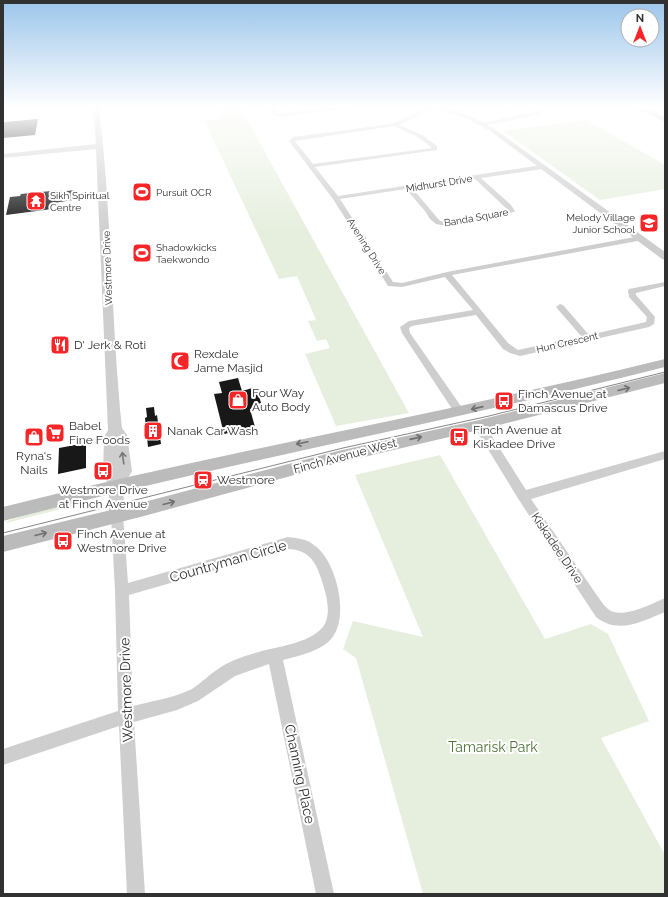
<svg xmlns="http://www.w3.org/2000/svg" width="668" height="897" font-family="Raleway,sans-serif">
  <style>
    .green { fill: #e6efde }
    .building { fill: #181818 }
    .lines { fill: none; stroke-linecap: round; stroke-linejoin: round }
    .minor { fill: #cecece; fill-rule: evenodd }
    .tertiary { fill: #cecece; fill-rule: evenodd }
    .secondary { fill: #bbb; fill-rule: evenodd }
    .tram { stroke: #868686; stroke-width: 1 }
    .oneway { stroke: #6f6f6f }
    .oneway2 { stroke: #787878 }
    .labels { text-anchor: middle; stroke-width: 4; stroke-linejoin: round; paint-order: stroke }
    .far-street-label { font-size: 10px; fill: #313131; stroke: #fff }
    .far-poi-label { font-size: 10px; fill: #313131; stroke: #fff; text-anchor: start }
    .poi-label { font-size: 12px; fill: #313131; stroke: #fff; text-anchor: start }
    .street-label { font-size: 12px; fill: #313131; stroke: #fff }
    .near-street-label { font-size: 14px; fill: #313131; stroke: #fff }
    .near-park-label { font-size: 14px; fill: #507239; stroke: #fff }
  </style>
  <rect width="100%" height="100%" fill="#fff"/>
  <g class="green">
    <polygon points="217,107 240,107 409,413 336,426 305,354 330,348 326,339 317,341 308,321 316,320 297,276 279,279 204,120 221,118"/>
    <polygon points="587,120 665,165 665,189 600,200 503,131"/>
    <polygon points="440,455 545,639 591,624 608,634 649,721 601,738 665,855 665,894 423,894 356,658 343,649 353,621 423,637 355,475"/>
    <polygon points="83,500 81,504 6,523 7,521 70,501"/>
  </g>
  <g class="building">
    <polygon points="38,119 35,135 3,138 3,125 5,122"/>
    <polygon points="61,190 61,192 74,190 73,200 53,203 52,209 6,215 10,197 20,196 21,194"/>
    <polygon points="238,378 242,391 256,387 262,406 250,409 255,427 224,434 214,394 222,393 219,382"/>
    <polygon points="154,407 155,416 157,415 161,444 148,447 145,418 147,417 146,408"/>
    <polygon points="86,443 86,468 58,474 59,448"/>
  </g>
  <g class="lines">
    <g class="minor">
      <polygon points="269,107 273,107 277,113 281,113 342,107 355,107 281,117 273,115"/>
      <path d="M 430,107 L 435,107 L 399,125 L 422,135 L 437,146 L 437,150 L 315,167 L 338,196 L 542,165 L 545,167 L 542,169 L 481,178 L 511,205 L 515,211 L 514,212 L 446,226 L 436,224 L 430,219 L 425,211 L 406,189 L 340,199 L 393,282 L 402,283 L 447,272 L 640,236 L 643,236 L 643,240 L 452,275 L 508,343 L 518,350 L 581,336 L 556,307 L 560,304 L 563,305 L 589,335 L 646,322 L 647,317 L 629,297 L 628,291 L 629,289 L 665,282 L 665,286 L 636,293 L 636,295 L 655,317 L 654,324 L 649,327 L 520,356 L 510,353 L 503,349 L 476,315 L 412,326 L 409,328 L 410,333 L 465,412 L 464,415 L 456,415 L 402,333 L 400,327 L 409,321 L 473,310 L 445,277 L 402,287 L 388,286 L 333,199 L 289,141 L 293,137 L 384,125 L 394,123 ZM 394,126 L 418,137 L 432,148 L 313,164 L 295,141 ZM 475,179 L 508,210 L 446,222 L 440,221 L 412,188 Z"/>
      <polygon points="539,111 541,112 541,114 482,126 479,124"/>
      <path d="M 479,421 L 483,422 L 526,490 L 665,451 L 665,459 L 531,499 L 596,594 C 600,599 603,605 608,609 C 622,620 651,604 665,598 L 665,612 C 643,621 618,635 596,617 L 519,500 L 475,428 L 474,425 L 475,422 Z"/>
      <path d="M 117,510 L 121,511 L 123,515 L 128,583 L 288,537 C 297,538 307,539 314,545 C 336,560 350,615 332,638 C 322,651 298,656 283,660 L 334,894 L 316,894 L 269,664 L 235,676 L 198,701 L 177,710 L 134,722 L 145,894 L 127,894 L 119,726 L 3,765 L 3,749 L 118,711 L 115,591 L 111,515 L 113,511 ZM 288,549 C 308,550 315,560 321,578 C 326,593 333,615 322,628 C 308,644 274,647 255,653 C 242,657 229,661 218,669 C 209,675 201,683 192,689 C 174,698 152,701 133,706 L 129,595 Z"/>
    </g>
    <g class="tertiary">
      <path d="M 93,107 L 99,107 C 111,207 111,308 120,409 L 122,428 L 127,435 L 132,471 L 123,487 L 125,515 L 122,520 L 117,522 L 112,520 L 109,515 L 109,486 L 103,475 L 104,437 L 108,430 L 96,149 L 3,158 L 3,154 L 96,144 Z"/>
      <path d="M 431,107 C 452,105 475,118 493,128 L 665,252 L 665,260 L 662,259 L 489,130 L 465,118 Z"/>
    </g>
    <g class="secondary">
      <polygon points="634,107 642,107 665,117 665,122"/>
      <path d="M 665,359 L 665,367 C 445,423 222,464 3,521 L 3,507 C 222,452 445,413 665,359 Z"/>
      <polygon points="665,373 665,383 479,430 338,463 144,516 3,552 3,536 144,502 338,451 479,420"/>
    </g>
    <polyline class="tram" points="3,533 343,448 489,416 665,372"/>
  </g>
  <defs><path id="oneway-shaft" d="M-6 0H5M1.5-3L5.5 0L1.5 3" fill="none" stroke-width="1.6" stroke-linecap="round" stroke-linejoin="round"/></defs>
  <g class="oneway">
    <use href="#oneway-shaft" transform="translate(624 389) rotate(-14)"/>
    <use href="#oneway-shaft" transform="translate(477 408) rotate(167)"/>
    <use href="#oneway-shaft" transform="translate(416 438) rotate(-13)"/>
    <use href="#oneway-shaft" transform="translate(302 443) rotate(168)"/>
    <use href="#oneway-shaft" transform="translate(169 503) rotate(-15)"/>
    <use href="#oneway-shaft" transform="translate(41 534) rotate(-14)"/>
  </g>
  <use class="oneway2" href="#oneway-shaft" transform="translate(123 458) rotate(-98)"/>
  <linearGradient id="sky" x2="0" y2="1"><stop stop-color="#9bc5eb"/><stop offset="0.46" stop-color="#fff"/><stop offset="1" stop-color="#fff" stop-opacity="0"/></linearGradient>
  <rect width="668" height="232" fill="url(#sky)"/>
  <defs>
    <symbol id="stadium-square" viewBox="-11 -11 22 22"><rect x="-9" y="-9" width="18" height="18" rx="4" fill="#f62527" stroke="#fff"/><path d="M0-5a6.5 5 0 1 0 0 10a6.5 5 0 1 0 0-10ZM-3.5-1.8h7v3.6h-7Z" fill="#fff"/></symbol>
    <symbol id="temple-square" viewBox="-11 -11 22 22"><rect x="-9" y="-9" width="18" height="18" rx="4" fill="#f62527" stroke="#fff"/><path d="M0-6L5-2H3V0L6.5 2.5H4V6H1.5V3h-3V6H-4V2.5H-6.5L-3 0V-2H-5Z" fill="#fff"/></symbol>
    <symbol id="school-square" viewBox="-11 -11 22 22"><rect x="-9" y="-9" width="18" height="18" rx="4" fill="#f62527" stroke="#fff"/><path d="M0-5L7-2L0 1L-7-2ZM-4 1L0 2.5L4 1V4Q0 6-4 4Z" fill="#fff"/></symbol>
    <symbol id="restaurant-square" viewBox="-11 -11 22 22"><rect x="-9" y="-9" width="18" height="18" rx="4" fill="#f62527" stroke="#fff"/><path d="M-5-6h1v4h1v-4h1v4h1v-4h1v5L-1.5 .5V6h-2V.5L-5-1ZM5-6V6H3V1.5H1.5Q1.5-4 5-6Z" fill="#fff"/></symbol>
    <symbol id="mosque-square" viewBox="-11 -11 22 22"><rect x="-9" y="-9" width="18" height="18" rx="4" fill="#f62527" stroke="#fff"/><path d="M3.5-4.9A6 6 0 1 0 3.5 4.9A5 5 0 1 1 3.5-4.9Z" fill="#fff"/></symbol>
    <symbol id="shop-square" viewBox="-11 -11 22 22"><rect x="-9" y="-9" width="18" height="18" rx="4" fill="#f62527" stroke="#fff"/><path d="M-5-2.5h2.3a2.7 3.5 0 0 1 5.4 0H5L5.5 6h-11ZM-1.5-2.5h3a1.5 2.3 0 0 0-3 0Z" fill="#fff"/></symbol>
    <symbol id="bus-square" viewBox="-11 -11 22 22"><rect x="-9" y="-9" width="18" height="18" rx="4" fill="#f62527" stroke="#fff"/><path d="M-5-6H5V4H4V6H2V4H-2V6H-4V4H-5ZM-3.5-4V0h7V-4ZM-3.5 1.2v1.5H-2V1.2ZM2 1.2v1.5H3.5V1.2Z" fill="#fff"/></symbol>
    <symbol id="building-square" viewBox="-11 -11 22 22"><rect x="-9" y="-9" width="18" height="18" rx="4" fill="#f62527" stroke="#fff"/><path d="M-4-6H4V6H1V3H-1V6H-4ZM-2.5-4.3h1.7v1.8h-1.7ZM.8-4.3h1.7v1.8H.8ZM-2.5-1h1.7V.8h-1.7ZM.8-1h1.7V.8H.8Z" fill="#fff"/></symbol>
    <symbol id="supermarket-square" viewBox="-11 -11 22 22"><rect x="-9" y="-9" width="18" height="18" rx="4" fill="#f62527" stroke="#fff"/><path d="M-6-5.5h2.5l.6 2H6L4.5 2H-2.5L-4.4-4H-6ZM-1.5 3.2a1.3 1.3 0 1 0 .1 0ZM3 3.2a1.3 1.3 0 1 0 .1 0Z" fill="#fff"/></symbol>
    <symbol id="station-square" viewBox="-11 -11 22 22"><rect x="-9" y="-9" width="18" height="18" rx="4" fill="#f62527" stroke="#fff"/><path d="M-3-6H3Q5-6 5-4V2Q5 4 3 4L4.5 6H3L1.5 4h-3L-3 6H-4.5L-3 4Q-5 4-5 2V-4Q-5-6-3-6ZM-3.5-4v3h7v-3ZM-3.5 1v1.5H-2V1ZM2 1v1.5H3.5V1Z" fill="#fff"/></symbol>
  </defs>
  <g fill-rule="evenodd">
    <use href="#stadium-square" x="131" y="181" width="22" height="22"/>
    <use href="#temple-square" x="25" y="190" width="22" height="22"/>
    <use href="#school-square" x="638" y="212" width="22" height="22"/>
    <use href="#stadium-square" x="131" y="242" width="22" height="22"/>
    <use href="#restaurant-square" x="49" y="334" width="22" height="22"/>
    <use href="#mosque-square" x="169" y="350" width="22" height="22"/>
    <use href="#shop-square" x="227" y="389" width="22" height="22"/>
    <use href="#bus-square" x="493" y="390" width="22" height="22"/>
    <use href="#building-square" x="142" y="420" width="22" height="22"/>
    <use href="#supermarket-square" x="44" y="422" width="22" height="22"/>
    <use href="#shop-square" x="23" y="426" width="22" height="22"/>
    <use href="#bus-square" x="448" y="426" width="22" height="22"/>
    <use href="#bus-square" x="92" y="460" width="22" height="22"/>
    <use href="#station-square" x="192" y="469" width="22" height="22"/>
    <use href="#bus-square" x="52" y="530" width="22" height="22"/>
  </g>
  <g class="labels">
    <g class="far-street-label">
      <text transform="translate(439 183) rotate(-9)" y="4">Midhurst Drive</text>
      <text transform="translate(476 217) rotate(-10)" y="4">Banda Square</text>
      <text transform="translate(367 246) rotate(58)" y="4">Avening Drive</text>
      <text transform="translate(107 268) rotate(-92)" y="4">Westmore Drive</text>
      <text transform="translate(567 342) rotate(-13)" y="4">Hun Crescent</text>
    </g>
    <g class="far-poi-label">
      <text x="156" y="196">Pursuit OCR</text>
      <text x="50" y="199">Sikh Spiritual<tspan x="50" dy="12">Centre</tspan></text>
      <text x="635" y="221" text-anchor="end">Melody Village<tspan x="635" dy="12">Junior School</tspan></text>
      <text x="156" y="251">Shadowkicks<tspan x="156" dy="12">Taekwondo</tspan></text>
    </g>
    <g class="poi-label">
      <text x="74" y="349">D' Jerk &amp; Roti</text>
      <text x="194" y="358">Rexdale<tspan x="194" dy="14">Jame Masjid</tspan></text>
      <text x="252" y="397">Four Way<tspan x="252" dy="14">Auto Body</tspan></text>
      <text x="518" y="398">Finch Avenue at<tspan x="518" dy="14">Damascus Drive</tspan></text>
      <text x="69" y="430">Babel<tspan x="69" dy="14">Fine Foods</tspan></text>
      <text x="473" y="434">Finch Avenue at<tspan x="473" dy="14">Kiskadee Drive</tspan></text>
      <text x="167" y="435">Nanak Car Wash</text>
      <text x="34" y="460" text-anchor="middle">Ryna's<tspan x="34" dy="14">Nails</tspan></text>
      <text x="217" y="484">Westmore</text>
      <text x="103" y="494" text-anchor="middle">Westmore Drive<tspan x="103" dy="14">at Finch Avenue</tspan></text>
      <text x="77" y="538">Finch Avenue at<tspan x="77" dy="14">Westmore Drive</tspan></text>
    </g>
    <g class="street-label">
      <text transform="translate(345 456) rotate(-15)" y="4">Finch Avenue West</text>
      <text transform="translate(557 548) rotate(56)" y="4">Kiskadee Drive</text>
    </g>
    <g class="near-street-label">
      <text transform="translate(228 561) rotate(-16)" y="5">Countryman Circle</text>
      <text transform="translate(126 690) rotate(-92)" y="5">Westmore Drive</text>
      <text transform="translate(300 774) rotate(78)" y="5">Channing Place</text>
    </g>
    <g class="near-park-label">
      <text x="493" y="752">Tamarisk Park</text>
    </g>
  </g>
  <rect width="668" height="897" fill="none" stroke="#313131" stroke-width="8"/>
  <g transform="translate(640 28)"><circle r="19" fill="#ffffff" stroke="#adadad"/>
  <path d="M0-3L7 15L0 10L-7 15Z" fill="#f62527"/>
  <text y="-6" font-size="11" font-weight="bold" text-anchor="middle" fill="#313131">N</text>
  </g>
</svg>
